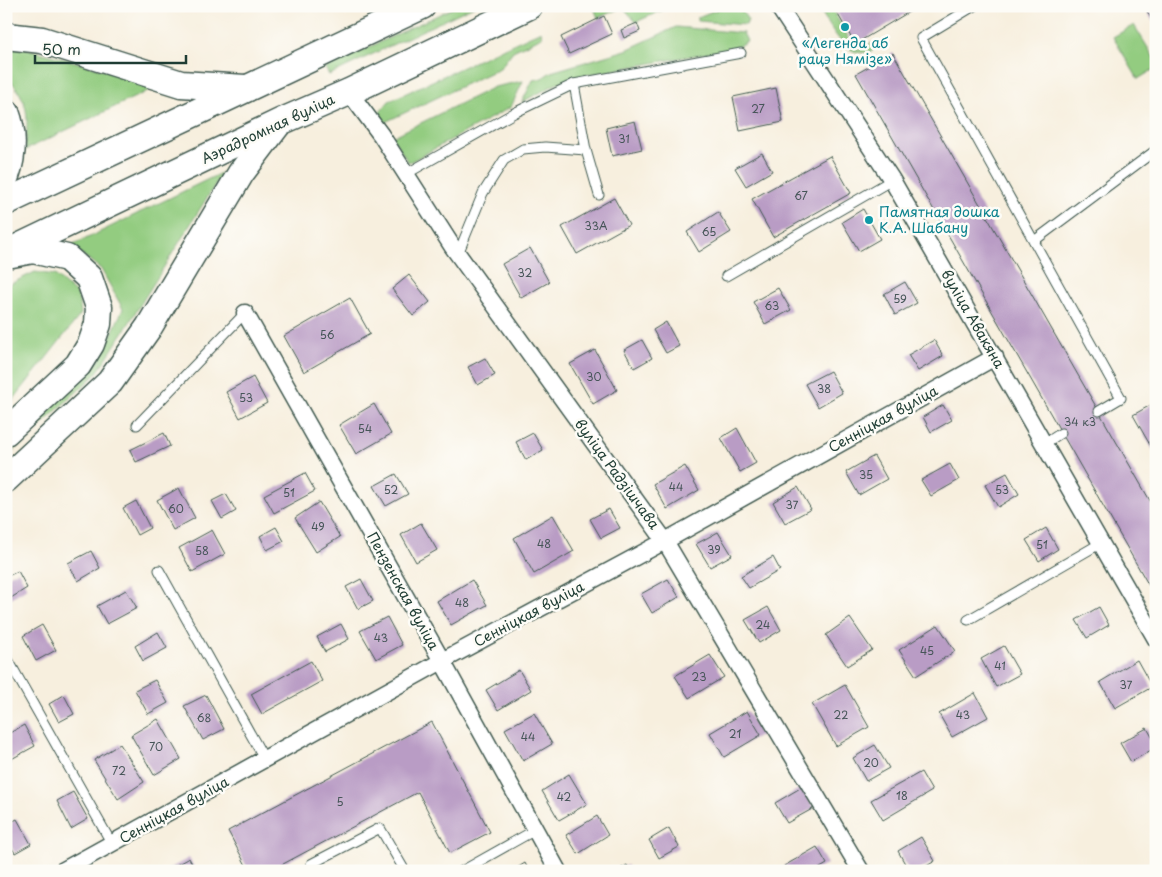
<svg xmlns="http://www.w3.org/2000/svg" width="1162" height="877" font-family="'Playpen Sans',sans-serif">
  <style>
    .green { fill: #93cc80; stroke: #59845a }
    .building { fill: #b99cc5 }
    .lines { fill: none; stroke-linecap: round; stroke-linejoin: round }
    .service-casing { stroke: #3f584e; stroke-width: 11 }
    .minor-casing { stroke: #3f584e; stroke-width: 19 }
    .primary-casing { stroke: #3f584e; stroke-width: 29 }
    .service { stroke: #fff; stroke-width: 9 }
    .minor { stroke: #fff; stroke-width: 16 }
    .primary { stroke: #fff; stroke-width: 26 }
    .culture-dot { fill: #0f9aa8; stroke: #fdfcf7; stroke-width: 2 }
    .labels { text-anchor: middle; stroke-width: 5; stroke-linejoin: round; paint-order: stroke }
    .number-label { font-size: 11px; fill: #465558 }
    .culture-label { font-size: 14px; fill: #0d838f; stroke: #fdfcf7 }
    .street-label { font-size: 14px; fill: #1f3d34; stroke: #fdfcf7 }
  </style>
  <rect width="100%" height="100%" fill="#fdfcf7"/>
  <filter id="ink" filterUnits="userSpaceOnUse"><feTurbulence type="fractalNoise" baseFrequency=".02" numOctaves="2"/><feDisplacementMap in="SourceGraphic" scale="10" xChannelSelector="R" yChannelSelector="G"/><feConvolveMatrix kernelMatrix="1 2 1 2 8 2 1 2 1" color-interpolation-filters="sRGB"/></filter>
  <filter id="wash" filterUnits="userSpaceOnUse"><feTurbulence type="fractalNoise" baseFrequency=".0096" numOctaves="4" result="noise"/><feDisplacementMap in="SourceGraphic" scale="20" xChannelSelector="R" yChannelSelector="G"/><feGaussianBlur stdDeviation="1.12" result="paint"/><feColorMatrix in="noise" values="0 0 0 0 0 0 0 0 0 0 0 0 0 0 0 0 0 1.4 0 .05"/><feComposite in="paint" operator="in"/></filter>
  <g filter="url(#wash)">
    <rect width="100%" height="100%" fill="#f7efde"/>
    <g class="green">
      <polygon points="457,6 474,6 329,75 325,68"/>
      <polygon points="598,6 672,6 636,22 623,7 598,18 594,8"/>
      <polygon points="725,6 739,7 748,20 746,25 698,21 698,17"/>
      <path d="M 819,6 L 845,6 L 834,13 L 853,45 L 855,45 L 858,50 L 872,43 L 875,49 C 848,64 833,30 820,10 Z"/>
      <polygon points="1134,25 1156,61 1156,68 1138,79 1113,37"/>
      <polygon points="676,27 743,33 747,41 735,48 581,76 558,83 522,102 533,80 542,78 551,72 626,50"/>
      <polygon points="541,31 542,37 513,51 500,68 383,123 380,112 389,101"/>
      <path d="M 6,43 L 160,85 L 25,150 C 28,114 31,104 6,75 Z"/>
      <polygon points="523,81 511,107 412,161 408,162 392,137 494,87"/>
      <polygon points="223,172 126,328 96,374 6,457 6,444 99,361 123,309 101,269 71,246"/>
      <polygon points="35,272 55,275 78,295 81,314 6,409 6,286"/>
    </g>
    <g id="blocks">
      <g class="building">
        <polygon points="848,6 919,6 855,44 837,13"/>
        <polygon points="1144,6 1156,6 1156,27"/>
        <polygon points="604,16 612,34 569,54 561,37"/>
        <polygon points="637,23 640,31 624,38 621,30"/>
        <polygon points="893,53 1156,511 1156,598 856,74"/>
        <polygon points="776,88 783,122 740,131 733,97"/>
        <polygon points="635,121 642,149 612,156 606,128"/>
        <polygon points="762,153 772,171 746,186 735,168"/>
        <polygon points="830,156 851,193 773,237 752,199"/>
        <polygon points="614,198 629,225 577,254 562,227"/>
        <polygon points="863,209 880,239 859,251 842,222"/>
        <polygon points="718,212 731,232 699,252 687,232"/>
        <polygon points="530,248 549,282 521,298 502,264"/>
        <polygon points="409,275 430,302 413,316 392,289"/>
        <polygon points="905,282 917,303 895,315 884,294"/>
        <polygon points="778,288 791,310 765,324 753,302"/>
        <polygon points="350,298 370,334 304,372 284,336"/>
        <polygon points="666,322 679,346 666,353 653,330"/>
        <polygon points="642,340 652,358 634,368 624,350"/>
        <polygon points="934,340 943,356 918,371 908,355"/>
        <polygon points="595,350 617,390 593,404 570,364"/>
        <polygon points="485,358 495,375 478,385 468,367"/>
        <polygon points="830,371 842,393 818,407 805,384"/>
        <polygon points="253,377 267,403 240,418 226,392"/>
        <polygon points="1156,402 1156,451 1154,452 1133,415"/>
        <polygon points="374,404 391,434 356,454 339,425"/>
        <polygon points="943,405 952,420 931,432 923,417"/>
        <polygon points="737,428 756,463 740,472 721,438"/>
        <polygon points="164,433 170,446 136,462 130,450"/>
        <polygon points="533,433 543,450 526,460 516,442"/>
        <polygon points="874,456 887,479 859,495 846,472"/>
        <polygon points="950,464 959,480 931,496 921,480"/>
        <polygon points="685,466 699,490 667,509 653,484"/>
        <polygon points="305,473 315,491 274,513 264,495"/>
        <polygon points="1007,473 1019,494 998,507 985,485"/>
        <polygon points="396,474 408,494 386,506 374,486"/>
        <polygon points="798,487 811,509 785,523 773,502"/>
        <polygon points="179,488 195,518 173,530 157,500"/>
        <polygon points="226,494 236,511 222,519 212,501"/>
        <polygon points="136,501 150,528 137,535 123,508"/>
        <polygon points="319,502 340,537 316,552 295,518"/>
        <polygon points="609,509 620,528 601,538 590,519"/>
        <polygon points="553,515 574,551 534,574 514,538"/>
        <polygon points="421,523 437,550 416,562 401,535"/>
        <polygon points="276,527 284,541 267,550 260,536"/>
        <polygon points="1046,528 1058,549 1039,561 1026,540"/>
        <polygon points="212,530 225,554 192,572 179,548"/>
        <polygon points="718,532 732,555 710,567 696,544"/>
        <polygon points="91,551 100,568 78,581 68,563"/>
        <polygon points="773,557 780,570 749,588 741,576"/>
        <polygon points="18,571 27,588 6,601 6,577"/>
        <polygon points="361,579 373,601 358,609 346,587"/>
        <polygon points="668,579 679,597 652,613 641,594"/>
        <polygon points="472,580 487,605 451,625 437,601"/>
        <polygon points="126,590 137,608 107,624 97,606"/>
        <polygon points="768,607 781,630 759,643 745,620"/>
        <polygon points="1099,607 1109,625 1087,638 1076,620"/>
        <polygon points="387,617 402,645 376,659 360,631"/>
        <polygon points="850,618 872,650 847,666 826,635"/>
        <polygon points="341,624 349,639 325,652 317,637"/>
        <polygon points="42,625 56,650 36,661 23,636"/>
        <polygon points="938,625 955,651 916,676 899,650"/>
        <polygon points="158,632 167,648 143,661 135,646"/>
        <polygon points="1004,646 1020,674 996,687 981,659"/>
        <polygon points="710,655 724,677 689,698 675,676"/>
        <polygon points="1137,660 1152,687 1115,708 1100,682"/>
        <polygon points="311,661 322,681 262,714 251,694"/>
        <polygon points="519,670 531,690 498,710 486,690"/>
        <polygon points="155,680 168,703 148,714 135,690"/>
        <polygon points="845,685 869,727 836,746 812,704"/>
        <polygon points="975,693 988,717 952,737 939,714"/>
        <polygon points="64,695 74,714 59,722 49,704"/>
        <polygon points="206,695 224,729 203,740 184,706"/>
        <polygon points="747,711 761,735 724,757 710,733"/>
        <polygon points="534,713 552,744 523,761 505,729"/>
        <polygon points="158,719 181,759 154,775 131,735"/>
        <polygon points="432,722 490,832 450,853 418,792 270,871 249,871 228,831"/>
        <polygon points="24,725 35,746 6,762 6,735"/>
        <polygon points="1147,728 1156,744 1156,747 1131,762 1120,743"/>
        <polygon points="120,744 144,782 118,799 94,760"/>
        <polygon points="875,745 889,768 866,781 853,758"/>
        <polygon points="921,772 932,791 883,820 871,800"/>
        <polygon points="569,774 587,804 559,820 542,791"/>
        <polygon points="802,787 814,808 787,823 775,803"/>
        <polygon points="73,792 88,819 71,829 57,801"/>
        <polygon points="597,816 608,835 578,854 566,835"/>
        <polygon points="17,819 31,844 15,853 6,838 6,825"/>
        <polygon points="669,828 679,847 659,858 649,840"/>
        <polygon points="921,837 935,861 918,871 909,871 898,851"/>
        <polygon points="817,847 827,864 815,871 787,871 784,866"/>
        <polygon points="189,858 196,871 165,871"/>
        <polygon points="525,863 529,871 512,871"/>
        <polygon points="627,865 631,871 616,871"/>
      </g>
    </g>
  </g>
  <g filter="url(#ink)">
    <use href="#blocks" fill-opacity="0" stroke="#3f584e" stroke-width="1"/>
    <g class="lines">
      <defs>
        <g id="service">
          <polyline points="974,6 921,38 1121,398 1099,411"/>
          <polyline points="574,84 586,150 599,195"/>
          <polyline points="406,174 514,113 574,84 741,53"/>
          <polyline points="1034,241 1156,150"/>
          <polyline points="458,254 483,193 504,160 523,149 545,147 586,150"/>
          <polyline points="726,276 892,180"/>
          <polyline points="137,425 245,313"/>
          <polyline points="1044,444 1061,433"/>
          <polyline points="159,570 265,760"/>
          <polyline points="968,620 1101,543"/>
          <polyline points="6,656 112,844"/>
          <polyline points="311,864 380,828 405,871"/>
          <polyline points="462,871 535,830"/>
        </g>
        <g id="minor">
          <polyline points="778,6 892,180 1156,639"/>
          <polyline points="349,92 381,135 452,246 665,541 861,871"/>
          <polyline points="245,313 442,661 558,871"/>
          <polyline points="62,871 442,661 665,541 995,357"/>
        </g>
        <g id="primary">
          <polyline points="6,36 42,40 181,84 245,88"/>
          <path d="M 6,112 C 14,133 13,156 6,176"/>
          <polyline points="6,202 422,6"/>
          <polyline points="6,253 280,122 349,92 529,6"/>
          <polyline points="6,432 78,365 91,344 98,324 99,307 89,278 67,258 33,250 12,254"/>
          <polyline points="6,479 110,382 149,327 241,173 278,124"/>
        </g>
      </defs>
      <use href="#service" class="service-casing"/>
      <use href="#minor" class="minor-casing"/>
      <use href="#primary" class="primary-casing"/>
      <use href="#service" class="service"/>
      <use href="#minor" class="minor"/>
      <use href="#primary" class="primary"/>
    </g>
  </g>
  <g class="culture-dot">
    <circle cx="845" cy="27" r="5"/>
    <circle cx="869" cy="220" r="5"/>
  </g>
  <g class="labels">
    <g class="number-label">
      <text x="758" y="113">27</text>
      <text x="624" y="143">31</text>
      <text x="801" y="200">67</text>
      <text x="596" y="230">33А</text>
      <text x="709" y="236">65</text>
      <text x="525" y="277">32</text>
      <text x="900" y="303">59</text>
      <text x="772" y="310">63</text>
      <text x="327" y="339">56</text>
      <text x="594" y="381">30</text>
      <text x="824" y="393">38</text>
      <text x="246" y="402">53</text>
      <text x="1080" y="426">34 к3</text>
      <text x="365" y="433">54</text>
      <text x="866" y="479">35</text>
      <text x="676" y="491">44</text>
      <text x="391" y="494">52</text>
      <text x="1002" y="494">53</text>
      <text x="289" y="497">51</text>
      <text x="792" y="509">37</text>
      <text x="176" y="513">60</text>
      <text x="318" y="531">49</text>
      <text x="544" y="548">48</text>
      <text x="1042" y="549">51</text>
      <text x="714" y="554">39</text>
      <text x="202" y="555">58</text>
      <text x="462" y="607">48</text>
      <text x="763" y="629">24</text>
      <text x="381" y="642">43</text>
      <text x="927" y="655">45</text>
      <text x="1000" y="670">41</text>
      <text x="699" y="681">23</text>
      <text x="1126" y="689">37</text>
      <text x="841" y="719">22</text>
      <text x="963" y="719">43</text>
      <text x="204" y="722">68</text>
      <text x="735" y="738">21</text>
      <text x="528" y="741">44</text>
      <text x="156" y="751">70</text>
      <text x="871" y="767">20</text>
      <text x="119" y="775">72</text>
      <text x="902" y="800">18</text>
      <text x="564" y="801">42</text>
      <text x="340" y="806">5</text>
    </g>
    <g class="culture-label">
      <text x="845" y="48">«Легенда аб<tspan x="845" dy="16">рацэ Нямізе»</tspan></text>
      <text x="879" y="217" text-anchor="start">Памятная дошка<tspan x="879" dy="16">К.А. Шабану</tspan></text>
    </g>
    <g class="street-label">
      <text transform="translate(268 129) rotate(-25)" y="5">Аэрадромная вуліца</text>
      <text transform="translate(973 319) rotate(60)" y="5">вуліца Авакяна</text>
      <text transform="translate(883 419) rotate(-29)" y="5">Сенніцкая вуліца</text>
      <text transform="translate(617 474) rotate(54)" y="5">вуліца Радзішчава</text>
      <text transform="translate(403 591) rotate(61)" y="5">Пензенская вуліца</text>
      <text transform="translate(529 614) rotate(-28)" y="5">Сенніцкая вуліца</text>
      <text transform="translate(174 810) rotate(-29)" y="5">Сенніцкая вуліца</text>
    </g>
  </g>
  <rect width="1162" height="877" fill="none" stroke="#fdfcf7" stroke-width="25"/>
  <path d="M35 55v8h151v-8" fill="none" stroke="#1f3d34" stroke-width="2.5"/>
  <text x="42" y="55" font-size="15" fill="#1f3d34" stroke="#fdfcf7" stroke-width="4" paint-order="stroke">50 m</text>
</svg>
